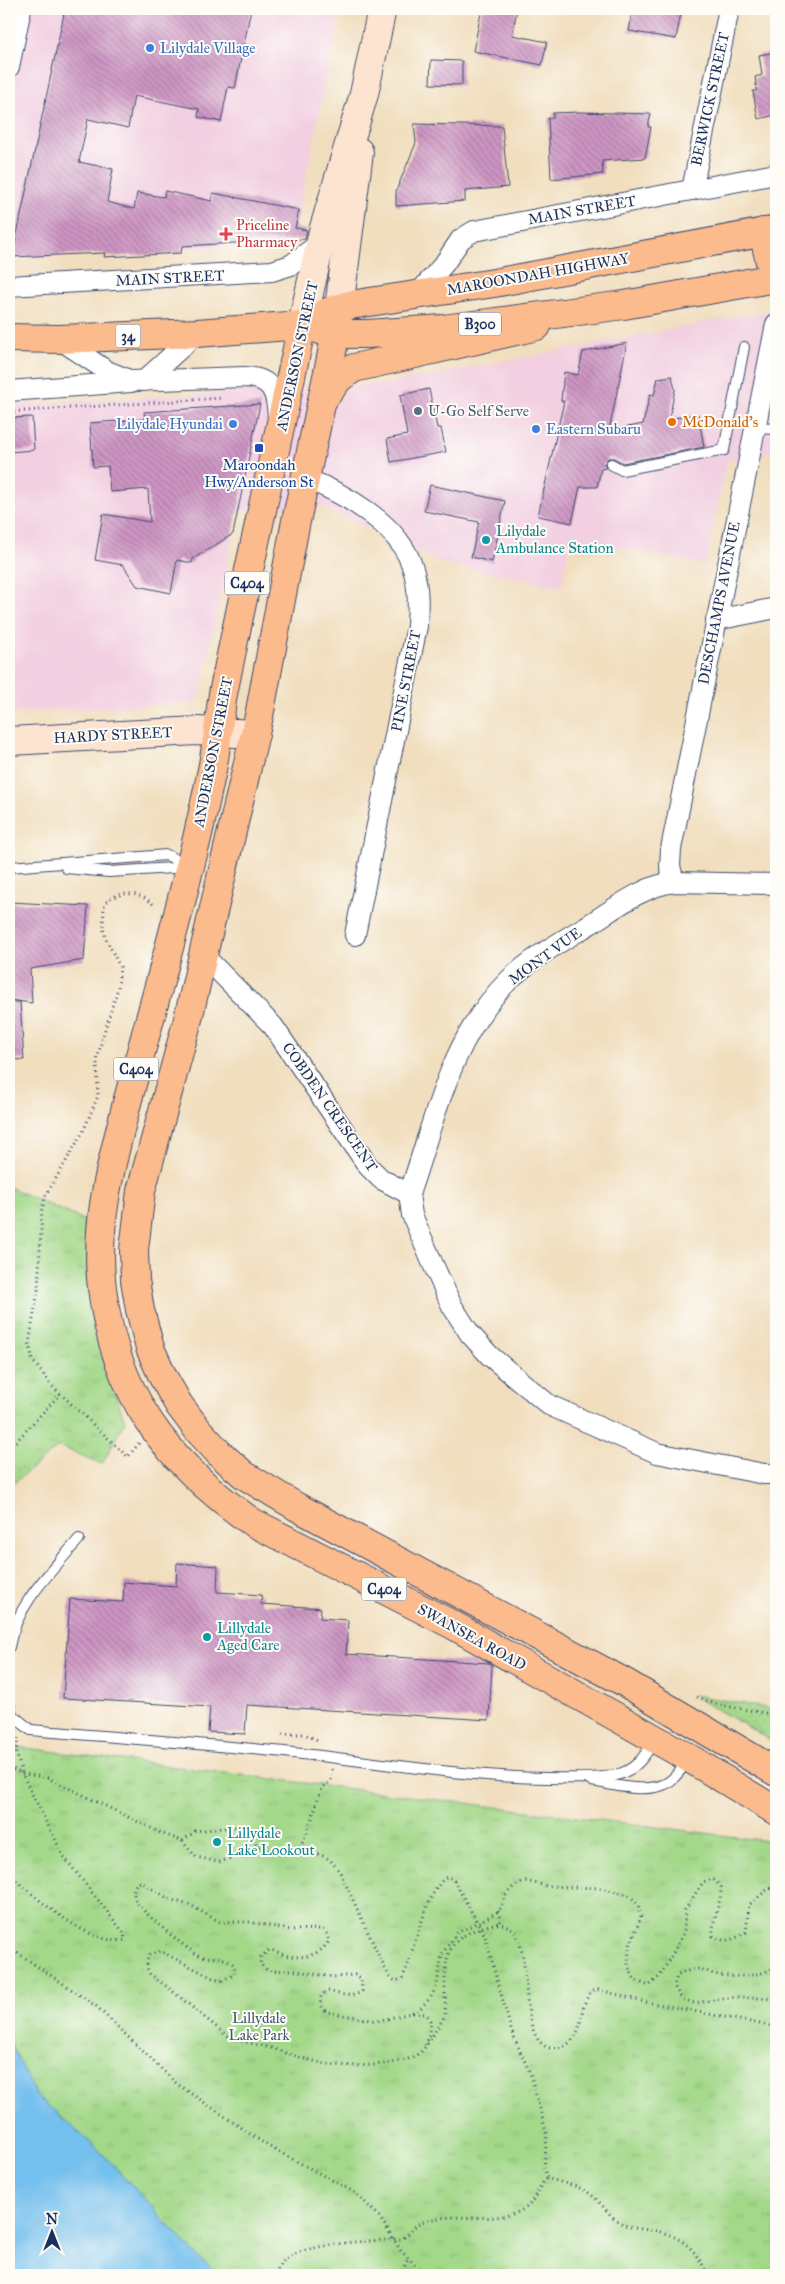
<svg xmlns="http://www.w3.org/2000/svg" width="785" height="2284" font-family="'IM FELL Great Primer',serif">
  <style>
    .built { fill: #f2cfe1 }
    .grass { fill: url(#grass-dots); stroke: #5f8474 }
    .park { fill: url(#park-tufts); stroke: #5f8474 }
    .water { fill: #73bfed; stroke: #4777a6 }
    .building { fill: url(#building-back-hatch) }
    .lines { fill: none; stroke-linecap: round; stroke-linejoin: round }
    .lane-casing { stroke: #3b496c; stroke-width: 12 }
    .street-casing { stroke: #3b496c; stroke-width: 22 }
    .secondary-casing { stroke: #3b496c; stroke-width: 30 }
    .primary-casing { stroke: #3b496c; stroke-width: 30 }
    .highway-casing { stroke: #3b496c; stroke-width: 30 }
    .path { stroke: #3b496c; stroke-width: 3; stroke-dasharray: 1 4; stroke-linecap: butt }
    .lane { stroke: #fff; stroke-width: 10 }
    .street { stroke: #fff; stroke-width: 20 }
    .secondary { stroke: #fde4d1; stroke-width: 28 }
    .primary { stroke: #fbbb8d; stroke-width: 28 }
    .highway { stroke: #fbbb8d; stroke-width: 28 }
    .shop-dot { fill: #3f7fe0; stroke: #fdfcf7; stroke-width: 2 }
    .health-dot { fill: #e0444e; stroke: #fdfcf7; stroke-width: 2 }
    .service-dot { fill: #5c6f8a; stroke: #fdfcf7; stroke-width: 2 }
    .food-dot { fill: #e8710a; stroke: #fdfcf7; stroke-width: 2 }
    .transit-dot { fill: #1a4fb4; stroke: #fdfcf7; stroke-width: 2 }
    .culture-dot { fill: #0f9aa8; stroke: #fdfcf7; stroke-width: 2 }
    .labels { text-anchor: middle; stroke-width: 4; stroke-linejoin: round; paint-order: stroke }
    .shield { fill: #fdfcf7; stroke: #5f6c8c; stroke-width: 1 }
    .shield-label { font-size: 14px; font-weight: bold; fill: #1b2f5e }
    .shop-label { font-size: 15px; fill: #366cbe; stroke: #fdfcf7; text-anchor: start }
    .street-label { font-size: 15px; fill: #1b2f5e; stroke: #fdfcf7 }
    .health-label { font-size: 15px; fill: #be3a42; stroke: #fdfcf7; text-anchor: start }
    .service-label { font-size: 15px; fill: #4e5e75; stroke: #fdfcf7; text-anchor: start }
    .food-label { font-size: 15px; fill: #c56008; stroke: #fdfcf7; text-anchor: start }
    .transit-label { font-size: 15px; fill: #164399; stroke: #fdfcf7 }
    .culture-label { font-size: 15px; fill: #0d838f; stroke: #fdfcf7; text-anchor: start }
    .park-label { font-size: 15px; fill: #3d5969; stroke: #fdfcf7 }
  </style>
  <defs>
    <pattern id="grass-dots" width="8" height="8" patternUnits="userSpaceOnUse" patternTransform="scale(1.25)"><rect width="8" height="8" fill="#a3d889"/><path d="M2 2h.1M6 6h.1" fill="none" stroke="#8cba79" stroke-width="1.8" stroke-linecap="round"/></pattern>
    <pattern id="park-tufts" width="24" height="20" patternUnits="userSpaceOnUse" patternTransform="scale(1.25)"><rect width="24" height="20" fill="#a3d889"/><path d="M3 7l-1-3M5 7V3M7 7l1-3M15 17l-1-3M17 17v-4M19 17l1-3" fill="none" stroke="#8cba79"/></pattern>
    <pattern id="building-back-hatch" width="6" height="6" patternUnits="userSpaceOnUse" patternTransform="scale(1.25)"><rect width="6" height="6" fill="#ce95c3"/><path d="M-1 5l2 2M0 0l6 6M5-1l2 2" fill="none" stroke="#a67aa2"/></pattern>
  </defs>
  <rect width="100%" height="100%" fill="#fdfcf7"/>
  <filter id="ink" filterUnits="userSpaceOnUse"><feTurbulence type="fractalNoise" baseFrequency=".02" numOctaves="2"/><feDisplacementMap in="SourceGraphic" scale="10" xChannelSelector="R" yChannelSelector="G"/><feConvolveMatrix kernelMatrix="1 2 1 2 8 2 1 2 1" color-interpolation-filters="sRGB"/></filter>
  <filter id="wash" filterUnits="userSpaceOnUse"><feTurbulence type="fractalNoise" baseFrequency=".0096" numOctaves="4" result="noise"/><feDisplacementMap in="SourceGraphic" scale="20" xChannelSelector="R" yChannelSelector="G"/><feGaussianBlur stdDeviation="1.12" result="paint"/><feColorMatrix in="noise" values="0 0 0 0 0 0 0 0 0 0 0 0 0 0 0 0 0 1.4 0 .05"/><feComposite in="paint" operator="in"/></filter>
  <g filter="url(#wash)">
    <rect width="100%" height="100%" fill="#f1debe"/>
    <g class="built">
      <polygon points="9,9 341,9 292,243 9,259"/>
      <polygon points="776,309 776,451 727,460 706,565 570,538 561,587 440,563 324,507 238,510 199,699 194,703 9,713 9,405 392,383"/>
    </g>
    <polygon class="grass" points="694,1695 776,1710 776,1746 764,1736 693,1696"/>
    <g class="park">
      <polygon points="9,1187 88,1222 88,1279 93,1332 125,1421 102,1464 59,1446 9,1487"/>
      <polygon points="9,1746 776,1842 776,2275 9,2275"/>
    </g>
    <polygon class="water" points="9,2040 36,2095 100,2151 200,2259 220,2275 9,2275"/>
    <g id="blocks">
      <g class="building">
        <polygon points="65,9 251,9 235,88 228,87 221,122 198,117 199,109 134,96 128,128 88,119 79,162 113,169 107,202 134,209 137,193 164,197 165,191 212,201 213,193 299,210 295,228 307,230 305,239 182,246 181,253 104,257 105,253 12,257"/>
        <polygon points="482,9 517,9 512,35 547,42 542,65 473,51"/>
        <polygon points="633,9 659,9 681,13 676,39 629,31"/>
        <polygon points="776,52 776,115 758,119 753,91 757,91 755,77 762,75 759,55"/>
        <polygon points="431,60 462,61 462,85 430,84"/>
        <polygon points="580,112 651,114 648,127 651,127 645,158 602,161 603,174 551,179 548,118 553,118 553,113"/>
        <polygon points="414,124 502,126 508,187 465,191 465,201 396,206 396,191 416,143"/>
        <polygon points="627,343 609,431 643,424 650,394 654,395 658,378 672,376 675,390 669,419 698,414 704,447 623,463 614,458 608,458 604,464 606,468 601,469 597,487 580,487 572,523 538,516 564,401 561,401 564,372 578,375 583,352"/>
        <polygon points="429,389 437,428 441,428 446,452 391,462 387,439 407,435 400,395"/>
        <polygon points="260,404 233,534 193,559 192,563 177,560 171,593 137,586 123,565 95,560 103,514 150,522 148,489 110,492 108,466 93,467 90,423 145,419 144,412"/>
        <polygon points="32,417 34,450 9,452 9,418"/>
        <polygon points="430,485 505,501 492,562 471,557 479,522 424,511"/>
        <polygon points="9,902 88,906 84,960 30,969 32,1003 9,1000"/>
        <polygon points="9,1002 20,1002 24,1060 9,1059"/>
        <polygon points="177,1563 218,1566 217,1592 262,1595 261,1604 321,1608 320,1618 348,1620 346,1654 489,1663 492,1665 489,1720 247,1705 245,1734 208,1732 210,1707 63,1698 70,1599 123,1602 124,1582 176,1586"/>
      </g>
    </g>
  </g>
  <g filter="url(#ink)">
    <use href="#blocks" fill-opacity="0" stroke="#3b496c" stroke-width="1"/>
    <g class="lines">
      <defs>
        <g id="lane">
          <polyline points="755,428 776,429"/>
          <polyline points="611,464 622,470 724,450 744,347"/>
          <polyline points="9,867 167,855 189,867"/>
          <polyline points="66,868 109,872 189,867"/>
          <path d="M 9,1647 C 16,1604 52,1571 79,1539"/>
          <path d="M 9,1704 L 12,1715 L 31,1730 C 130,1739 230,1745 329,1757 C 401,1766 475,1777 548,1778 C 570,1778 594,1780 616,1775 C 636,1770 644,1757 654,1741"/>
          <path d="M 592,1781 C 612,1785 648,1794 667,1783 C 676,1778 682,1768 688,1760"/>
        </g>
        <g id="street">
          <polyline points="9,67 21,9"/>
          <polyline points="692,190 729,9"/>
          <polyline points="9,286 272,271 291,265 321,242"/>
          <polyline points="417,295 444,264 461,239 474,231 776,174"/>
          <path d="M 59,339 L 107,371 L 132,381 L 243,377 C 272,377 277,392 278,419"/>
          <polyline points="144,381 197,333"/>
          <polyline points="9,391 131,382"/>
          <path d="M 304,478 C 344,493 401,525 413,569 C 419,587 418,607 417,626 L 355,935"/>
          <polyline points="716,620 776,608"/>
          <polyline points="674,882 670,866 671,849 776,324"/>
          <polyline points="202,954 273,1026 368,1166 381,1179 409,1194 412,1215 432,1262 452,1306 470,1334 490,1356 549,1405 657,1453 764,1474 776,1474"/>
          <path d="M 409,1194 C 435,1120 450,1038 509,980 C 532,958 562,941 590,924 C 615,908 643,886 674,882 L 776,884"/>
        </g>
        <g id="secondary">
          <polyline points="339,308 359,152"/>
          <polyline points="302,325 323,231 364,94 382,9"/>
          <polyline points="9,741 197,731 255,734"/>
        </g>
        <g id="primary">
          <polyline points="339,311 331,358 295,526 259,716 188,1019 141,1191 134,1250 135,1280 140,1310 150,1348 163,1377 179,1405 198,1430 219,1453 244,1475 297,1507 624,1682 776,1772"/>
          <path d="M 302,325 C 276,448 248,571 223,694 C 219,719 217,745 212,770 C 205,803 198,837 189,870 C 170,947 149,1023 128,1099 C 112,1161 94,1223 102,1288 C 115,1394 166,1462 252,1522 L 453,1625 L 689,1758 L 776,1811"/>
          <polyline points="324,398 339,378 354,368 537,326"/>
        </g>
        <g id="highway">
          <polyline points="763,232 774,279"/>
          <polyline points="302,325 330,311 350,305 494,283 776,230"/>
          <polyline points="9,338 59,339 197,333 302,325 335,334 367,334 443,329 624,305 776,278"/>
        </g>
      </defs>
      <use href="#lane" class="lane-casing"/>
      <use href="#street" class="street-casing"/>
      <use href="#secondary" class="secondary-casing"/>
      <use href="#primary" class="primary-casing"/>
      <use href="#highway" class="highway-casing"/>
      <g class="path">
        <polyline points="9,412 223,398"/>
        <path d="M 139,1443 L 128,1457 L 52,1386 L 33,1361 L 29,1343 L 38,1290 L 42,1211 L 45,1197 L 83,1132 L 98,1096 L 97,1061 L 102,1039 L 118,988 L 120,967 L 106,939 L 103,927 L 104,906 L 109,899 C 125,890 141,893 154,905"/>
        <polyline points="9,1449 60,1394"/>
        <polyline points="697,1697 715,1704 776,1715"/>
        <polyline points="282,1734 304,1734 320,1741"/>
        <polyline points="9,1754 16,1751"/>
        <path d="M 9,1767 L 22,1774 L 46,1777 L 161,1833 L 182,1841 L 195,1831 L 243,1826 C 266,1870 293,1842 323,1856 C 331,1859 335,1866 340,1872 L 384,1967 L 390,1977 L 395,1981 L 402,1979 L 406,1970 C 414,1949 428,1887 447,1877 L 453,1879 L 485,1936 L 512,2033 L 530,2073 L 547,2135 L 544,2168 L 547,2178 C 561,2183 578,2185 590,2194 C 602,2202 608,2216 621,2223 C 629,2228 641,2229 651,2230 C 681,2235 695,2248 708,2275"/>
        <polyline points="182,1841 196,1857 219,1862 235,1857 250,1840"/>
        <path d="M 292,1853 C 310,1842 313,1806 322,1789 C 324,1785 327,1784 331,1781 L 332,1769"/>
        <path d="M 9,1874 C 34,1896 90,1947 125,1940 L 124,1933 L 64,1857 L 22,1774 L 16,1751 L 18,1738"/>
        <path d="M 776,1888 L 768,1889 L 749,1905 L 746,1932 C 735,1939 725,1944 713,1936 C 712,1915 721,1907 721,1887 L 713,1879 L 703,1882 L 685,1910 L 684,1932 L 677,1946 L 660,1976 L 649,1986 L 635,1980 L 628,1966 L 629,1948 L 641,1917 L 638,1904 L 629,1895 L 601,1888 L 547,1886 L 526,1881 L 513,1887 L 505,1896 L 502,1907 L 496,1913 L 457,1933 L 442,1954 L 437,1985 L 431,1997 L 420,2009 L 411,2013 L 377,2021 L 326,2012 C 319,2004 317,1996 328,1991 C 339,1994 353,1999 362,1991 L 361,1978 L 355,1975 L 333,1977 L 292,1970 L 268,1971 L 260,1964 L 261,1957 L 269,1950 C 275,1950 278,1953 284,1955 C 301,1959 319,1957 329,1941 L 327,1934 L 322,1929 L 290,1930 L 250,1922 L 220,1922 L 190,1905 L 171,1900 L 141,1882 L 137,1883 C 133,1889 133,1894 136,1901 C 141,1911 186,1949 197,1954 C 207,1960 221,1955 230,1962 C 236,1965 235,1969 234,1975 L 222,1980 L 213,1978 L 160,1951 L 149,1955 C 146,1963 146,1967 150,1974 C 171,1989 189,2005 209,2021 C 216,2026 223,2034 230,2037 C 242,2042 255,2044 267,2047 C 284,2052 300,2058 318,2062 C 339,2068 395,2067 415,2056 C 424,2051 431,2039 436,2030 C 439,2025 444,2019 445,2014 C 446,2008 445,2000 445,1995 C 445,1955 445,1939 486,1926 C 546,1906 509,2030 547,2047 C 551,2049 560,2048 565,2046 C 589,2031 575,2001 596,1989 L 641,2001 L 776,2027"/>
        <polyline points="498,1911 501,1924"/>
        <polyline points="9,1947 96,2006 176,2083 268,2146 354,2192 379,2216 401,2251 426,2275"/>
        <path d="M 776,1967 C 758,1977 734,1978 714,1974 C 709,1973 705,1969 699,1969 C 691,1969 684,1972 677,1976 L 674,1986 L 682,1999 L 694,2003 L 736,1997 L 776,1999"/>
        <path d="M 413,2013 L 425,2014 C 436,2021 428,2035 425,2045"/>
        <path d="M 276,2275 C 278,2269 281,2263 286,2259 C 310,2242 372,2241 401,2239 C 410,2235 412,2226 422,2222 C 451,2211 494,2225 522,2210 C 535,2204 536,2189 547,2178"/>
        <polyline points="400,2275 408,2259"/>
      </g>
      <use href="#lane" class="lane"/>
      <use href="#street" class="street"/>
      <use href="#secondary" class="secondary"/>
      <use href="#primary" class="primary"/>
      <use href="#highway" class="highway"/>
    </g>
  </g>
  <g class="shop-dot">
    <circle cx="150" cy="48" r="5"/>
    <circle cx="233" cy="424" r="5"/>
    <circle cx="536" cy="429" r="5"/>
  </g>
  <path class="health-dot" d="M223.5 226.5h5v5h5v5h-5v5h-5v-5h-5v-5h5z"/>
  <circle class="service-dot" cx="418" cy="411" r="5"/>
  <circle class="food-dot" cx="672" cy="422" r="5"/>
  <rect class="transit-dot" x="254" y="443" width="10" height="10" rx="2.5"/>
  <g class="culture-dot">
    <circle cx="486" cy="540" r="5"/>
    <circle cx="207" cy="1637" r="5"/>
    <circle cx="217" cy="1842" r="5"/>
  </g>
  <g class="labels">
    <g class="shield">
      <rect x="459" y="312.5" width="42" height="23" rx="4"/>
      <rect x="115.5" y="324.5" width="25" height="23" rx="4"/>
      <rect x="224.5" y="571.5" width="45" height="23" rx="4"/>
      <rect x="113.5" y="1057.5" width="45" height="23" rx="4"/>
      <rect x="361.5" y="1577.5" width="45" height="23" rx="4"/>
    </g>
    <g class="shield-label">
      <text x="480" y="329">B300</text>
      <text x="128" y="341">34</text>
      <text x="247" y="588">C404</text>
      <text x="136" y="1074">C404</text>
      <text x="384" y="1594">C404</text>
    </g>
    <g class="shop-label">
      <text x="160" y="53">Lilydale Village</text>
      <text x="223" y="429" text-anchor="end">Lilydale Hyundai</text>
      <text x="546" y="434">Eastern Subaru</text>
    </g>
    <g class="street-label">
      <text transform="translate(710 99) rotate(-78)" y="5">BERWICK STREET</text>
      <text transform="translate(582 210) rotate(-10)" y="5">MAIN STREET</text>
      <text transform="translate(538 274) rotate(-10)" y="5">MAROONDAH HIGHWAY</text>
      <text transform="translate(170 278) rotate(-3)" y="5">MAIN STREET</text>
      <text transform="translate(297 356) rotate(-78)" y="5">ANDERSON STREET</text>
      <text transform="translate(719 603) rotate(-79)" y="5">DESCHAMPS AVENUE</text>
      <text transform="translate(406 681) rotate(-79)" y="5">PINE STREET</text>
      <text transform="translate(113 735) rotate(-3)" y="5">HARDY STREET</text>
      <text transform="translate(213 752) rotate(-79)" y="5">ANDERSON STREET</text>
      <text transform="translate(545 956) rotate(-36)" y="5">MONT VUE</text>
      <text transform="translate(330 1107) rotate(55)" y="5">COBDEN CRESCENT</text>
      <text transform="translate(472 1637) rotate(29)" y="5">SWANSEA ROAD</text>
    </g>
    <g class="health-label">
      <text x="236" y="230">Priceline<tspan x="236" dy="17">Pharmacy</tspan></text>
    </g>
    <g class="service-label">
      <text x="428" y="416">U-Go Self Serve</text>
    </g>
    <g class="food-label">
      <text x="682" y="427">McDonald's</text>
    </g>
    <g class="transit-label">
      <text x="259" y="470">Maroondah<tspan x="259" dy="17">Hwy/Anderson St</tspan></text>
    </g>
    <g class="culture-label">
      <text x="496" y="536">Lilydale<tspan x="496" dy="17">Ambulance Station</tspan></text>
      <text x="217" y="1633">Lillydale<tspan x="217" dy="17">Aged Care</tspan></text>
      <text x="227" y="1838">Lillydale<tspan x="227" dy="17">Lake Lookout</tspan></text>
    </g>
    <g class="park-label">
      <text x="259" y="2023">Lillydale<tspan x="259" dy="17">Lake Park</tspan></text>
    </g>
  </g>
  <rect width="785" height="2284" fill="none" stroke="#fdfcf7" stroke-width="30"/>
  <g transform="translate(52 2232)" stroke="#fdfcf7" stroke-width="4" paint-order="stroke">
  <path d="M0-4L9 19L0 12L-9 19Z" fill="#1b2f5e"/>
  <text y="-8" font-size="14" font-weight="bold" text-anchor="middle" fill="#1b2f5e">N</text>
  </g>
</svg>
